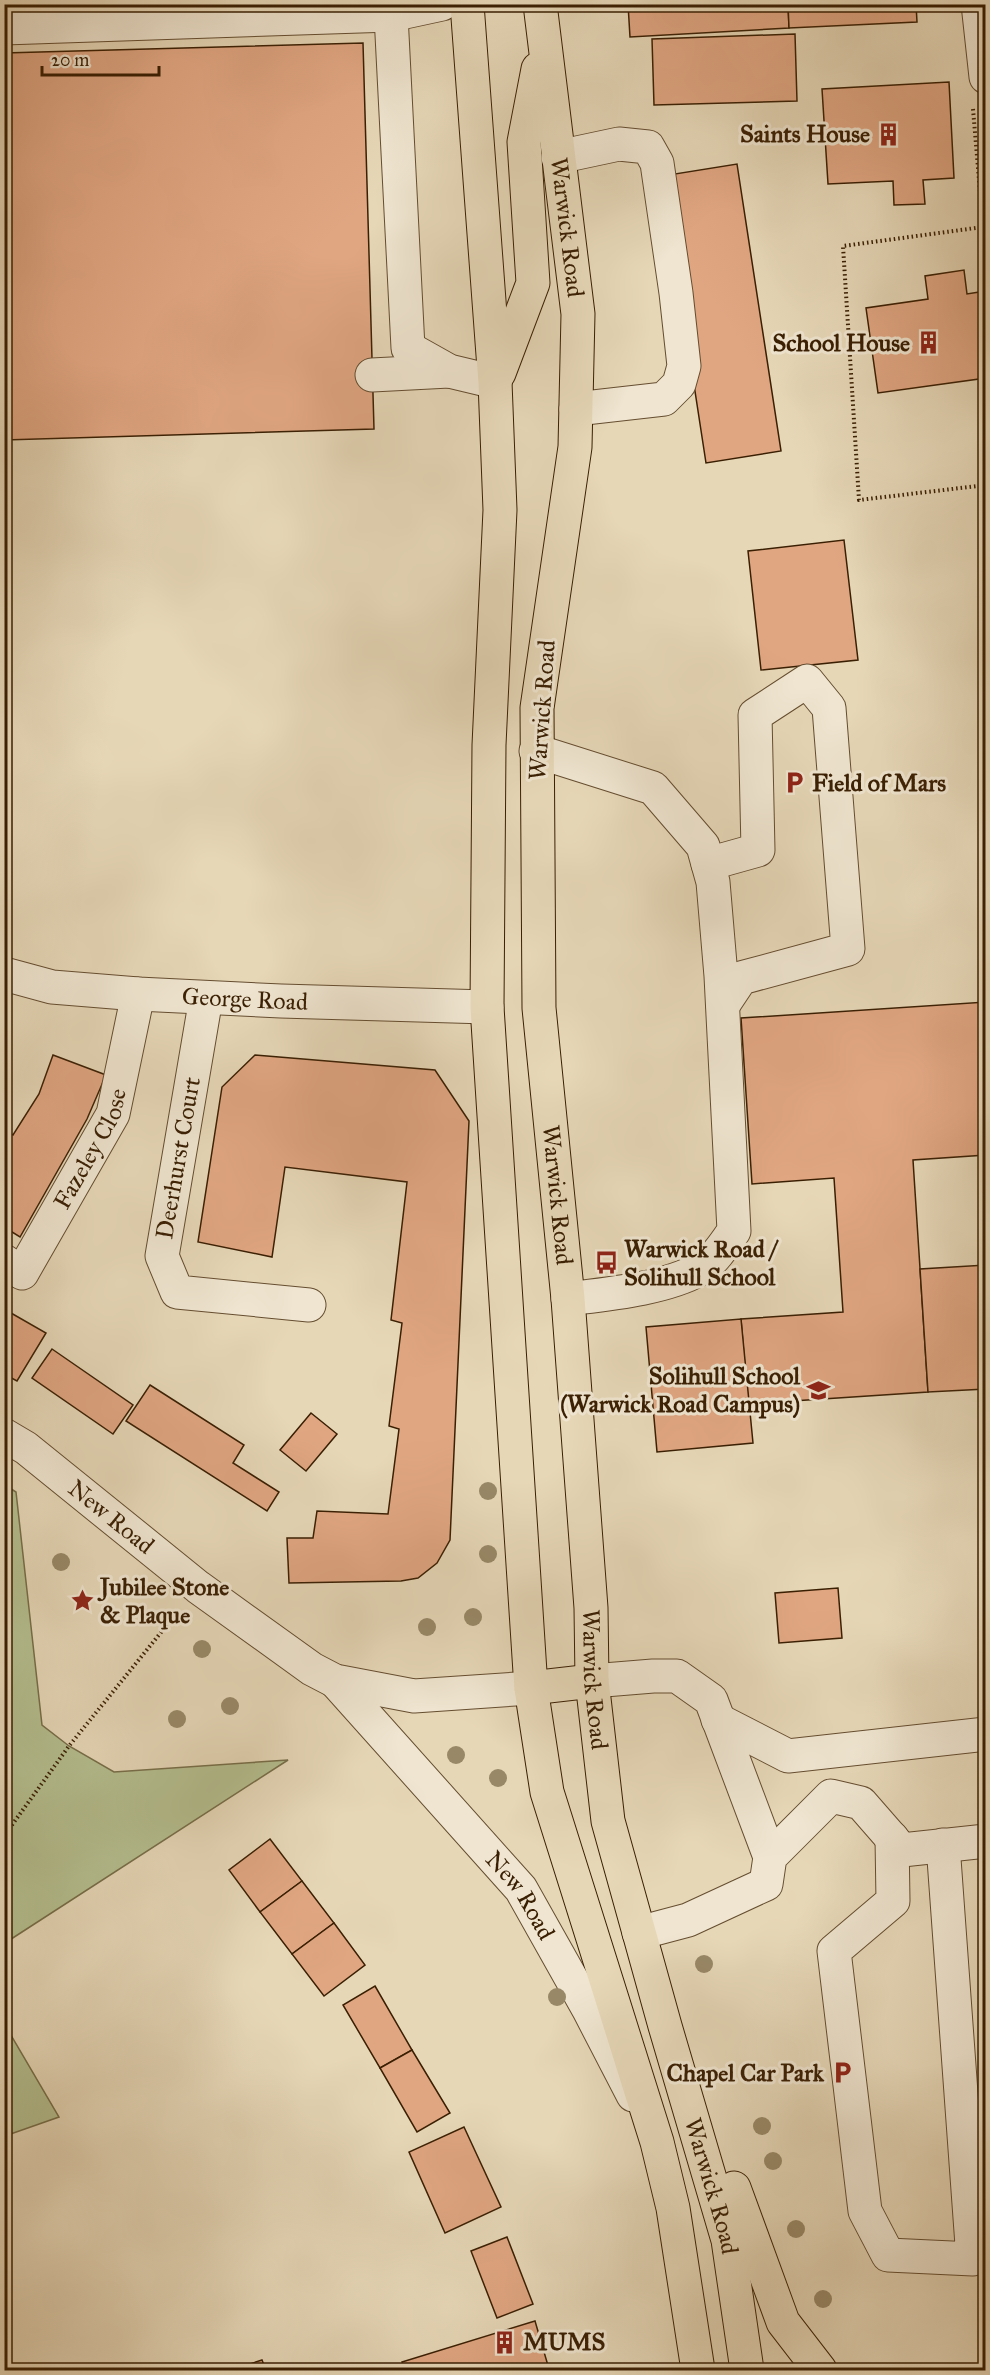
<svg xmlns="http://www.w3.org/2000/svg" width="990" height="2375" font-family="'IM FELL Great Primer',serif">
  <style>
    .green { fill: #b4be8f; stroke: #776e49; stroke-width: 1.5 }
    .building { fill: #e0a682; stroke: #3a1f03; stroke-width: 1.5 }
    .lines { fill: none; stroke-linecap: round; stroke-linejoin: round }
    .minor-casing { stroke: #654d30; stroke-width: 35 }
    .major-casing { stroke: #3a1f03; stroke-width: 35 }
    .path { stroke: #3a1f03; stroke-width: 4; stroke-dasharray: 1.5 3; stroke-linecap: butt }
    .minor { stroke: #efe5d0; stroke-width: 33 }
    .major { stroke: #e6d7b7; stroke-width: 33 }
    .tree { fill: #988867 }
    .labels { text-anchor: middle; stroke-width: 6; stroke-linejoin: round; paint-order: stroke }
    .poi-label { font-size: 24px; font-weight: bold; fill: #3a1f03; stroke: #efe5d0; text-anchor: end }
    .street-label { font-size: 24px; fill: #3a1f03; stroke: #efe5d0 }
  </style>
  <rect width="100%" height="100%" fill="#e6d7b7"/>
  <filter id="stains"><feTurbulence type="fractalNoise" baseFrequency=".00333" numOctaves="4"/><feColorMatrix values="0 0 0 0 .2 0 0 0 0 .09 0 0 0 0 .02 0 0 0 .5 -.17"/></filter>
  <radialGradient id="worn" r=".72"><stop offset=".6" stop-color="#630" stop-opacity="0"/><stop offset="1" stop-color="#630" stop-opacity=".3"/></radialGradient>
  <g class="green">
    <polygon points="5,1485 16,1492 42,1725 69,1746 114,1772 288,1760 5,1943"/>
    <polygon points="5,2025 59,2117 5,2136 4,2136"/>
  </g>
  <g class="building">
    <polygon points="628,4 788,4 789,28 630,37"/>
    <polygon points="788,4 916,4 917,22 789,28"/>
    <polygon points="795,34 797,101 654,105 652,39"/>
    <polygon points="363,43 374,429 4,440 4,53"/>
    <polygon points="949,82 954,178 923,180 925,204 894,205 893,181 828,184 822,89"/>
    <polygon points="737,164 781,451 706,463 662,176"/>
    <polygon points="964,270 967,294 986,291 986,378 878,393 866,308 928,299 925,276"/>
    <polygon points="844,540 858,660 761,670 748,551"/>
    <polygon points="986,1002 986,1155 913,1160 928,1392 748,1404 741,1319 843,1312 834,1178 752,1184 741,1018"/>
    <polygon points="53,1055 106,1075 87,1119 20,1237 4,1227 4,1130 13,1135 39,1094"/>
    <polygon points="255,1055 435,1070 469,1121 450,1540 437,1563 418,1578 401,1581 289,1583 287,1538 313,1538 317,1511 388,1514 399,1429 389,1426 402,1323 391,1320 407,1182 285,1167 272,1257 198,1242 222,1087"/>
    <polygon points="986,1265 986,1389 928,1392 920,1269"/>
    <polygon points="4,1309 46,1333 17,1381 4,1374"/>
    <polygon points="741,1319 753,1443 657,1452 646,1327"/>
    <polygon points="52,1349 133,1405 113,1434 32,1378"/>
    <polygon points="150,1385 244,1445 233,1463 279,1492 267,1511 126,1421"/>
    <polygon points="311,1413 337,1434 306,1471 280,1450"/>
    <polygon points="838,1588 842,1638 779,1643 775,1593"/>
    <polygon points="270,1839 302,1881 260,1912 229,1870"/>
    <polygon points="302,1881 334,1923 292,1954 260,1912"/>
    <polygon points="334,1923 365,1965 324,1996 292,1954"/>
    <polygon points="375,1986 412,2050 380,2068 343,2005"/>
    <polygon points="412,2050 450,2113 417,2132 380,2068"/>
    <polygon points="464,2127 501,2207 445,2233 409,2152"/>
    <polygon points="507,2237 533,2304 497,2318 471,2251"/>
    <polygon points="535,2321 549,2369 405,2370 402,2362"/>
    <polygon points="262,2360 266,2370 231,2370"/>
  </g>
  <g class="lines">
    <defs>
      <g id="minor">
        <polyline points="978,4 986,77"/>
        <polyline points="391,15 408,348 449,371 495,382"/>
        <polyline points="4,28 391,15 442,4"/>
        <polyline points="558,157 619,144 648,147 657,163 676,293 684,366 679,384 664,399 576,409"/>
        <polyline points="372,375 449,371"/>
        <path d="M 536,751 L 653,788 L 703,846 L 713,882 L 721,976 L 734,1231 C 725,1243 714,1262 700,1269 C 664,1289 608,1294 568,1299"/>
        <polyline points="708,864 758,850 755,715 807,681 829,708 848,949 741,978 723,1005"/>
        <path id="s1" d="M 4,974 L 52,987 L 138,994 L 281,1001 L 487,1007"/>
        <polyline points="206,998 162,1256 177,1292 309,1305"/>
        <path id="s2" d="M 4,1261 L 22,1273 L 113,1114 L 138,994"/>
        <path id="s3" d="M 4,1435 L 26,1448 L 198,1587 L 312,1669 L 335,1681 L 414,1696 L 531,1688"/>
        <path id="s4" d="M 335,1681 L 521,1889 L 589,2010 L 633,2095"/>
        <polyline points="592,1681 653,1676 677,1676 711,1700 770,1857"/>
        <polyline points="718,1720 788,1756 986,1734"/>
        <polyline points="892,1838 893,1901 834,1951 865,2211 888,2255 973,2259 943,1845"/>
        <polyline points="639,1933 688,1920 766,1884 770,1857 831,1796 861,1803 902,1850 986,1841"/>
      </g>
      <g id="major">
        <polyline points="467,4 495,382 500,510 489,745 487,1007 531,1688 547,1792 657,2142 673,2208 698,2370"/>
        <path id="s5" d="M 540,4 L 578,314 L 575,447 L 537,708 L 539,1008 L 568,1299 L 591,1608 L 592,1681 L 608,1821 L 665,2026 L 728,2240 L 747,2370"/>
        <polyline points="499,373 533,283 524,142 538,69"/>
        <polyline points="531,1688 592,1681"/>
        <polyline points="734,2188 783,2322 820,2370"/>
      </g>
    </defs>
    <use href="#minor" class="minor-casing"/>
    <use href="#major" class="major-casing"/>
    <g class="path">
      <polyline points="973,109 983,227 843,246 859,500 986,485"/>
      <polyline points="4,1836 69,1746 175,1615"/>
    </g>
    <use href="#minor" class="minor"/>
    <use href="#major" class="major"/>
  </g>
  <g class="tree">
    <circle cx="488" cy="1491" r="9"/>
    <circle cx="488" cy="1554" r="9"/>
    <circle cx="61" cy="1562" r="9"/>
    <circle cx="473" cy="1617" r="9"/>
    <circle cx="427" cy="1627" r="9"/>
    <circle cx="202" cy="1649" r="9"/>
    <circle cx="230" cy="1706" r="9"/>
    <circle cx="177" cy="1719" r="9"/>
    <circle cx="456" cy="1755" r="9"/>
    <circle cx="498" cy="1778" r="9"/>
    <circle cx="704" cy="1964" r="9"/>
    <circle cx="557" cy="1997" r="9"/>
    <circle cx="762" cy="2126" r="9"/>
    <circle cx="773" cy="2161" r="9"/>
    <circle cx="796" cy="2229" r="9"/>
    <circle cx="823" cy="2299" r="9"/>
  </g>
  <defs>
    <symbol id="building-bare" viewBox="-9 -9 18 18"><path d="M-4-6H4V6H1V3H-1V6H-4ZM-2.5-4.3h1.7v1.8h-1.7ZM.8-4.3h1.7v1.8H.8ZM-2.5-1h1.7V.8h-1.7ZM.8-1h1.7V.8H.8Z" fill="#8f2418" stroke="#efe5d0" stroke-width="2.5" paint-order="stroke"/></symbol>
    <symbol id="parking-bare" viewBox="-9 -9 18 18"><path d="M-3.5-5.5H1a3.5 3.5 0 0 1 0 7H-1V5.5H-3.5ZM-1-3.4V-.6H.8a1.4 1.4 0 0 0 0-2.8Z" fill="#8f2418" stroke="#efe5d0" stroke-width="2.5" paint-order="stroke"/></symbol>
    <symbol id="bus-bare" viewBox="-9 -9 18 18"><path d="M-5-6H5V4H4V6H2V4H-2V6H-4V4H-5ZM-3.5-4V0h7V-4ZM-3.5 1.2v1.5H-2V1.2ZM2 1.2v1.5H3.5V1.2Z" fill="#8f2418" stroke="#efe5d0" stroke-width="2.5" paint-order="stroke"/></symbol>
    <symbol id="school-bare" viewBox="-9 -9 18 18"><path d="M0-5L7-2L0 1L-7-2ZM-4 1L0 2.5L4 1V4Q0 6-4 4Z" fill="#8f2418" stroke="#efe5d0" stroke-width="2.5" paint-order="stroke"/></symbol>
    <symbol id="sight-bare" viewBox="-9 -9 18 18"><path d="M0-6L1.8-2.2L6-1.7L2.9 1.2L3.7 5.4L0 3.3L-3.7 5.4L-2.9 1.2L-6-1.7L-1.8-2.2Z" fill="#8f2418" stroke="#efe5d0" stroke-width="2.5" paint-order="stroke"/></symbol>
  </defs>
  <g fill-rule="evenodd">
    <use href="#building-bare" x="872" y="118" width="33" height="33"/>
    <use href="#building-bare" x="912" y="326" width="33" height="33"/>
    <use href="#parking-bare" x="778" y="766" width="33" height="33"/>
    <use href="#bus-bare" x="590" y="1246" width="33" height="33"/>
    <use href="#school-bare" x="802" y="1374" width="33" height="33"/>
    <use href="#sight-bare" x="66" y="1584" width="33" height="33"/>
    <use href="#parking-bare" x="826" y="2056" width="33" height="33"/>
    <use href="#building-bare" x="488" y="2326" width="33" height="33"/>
  </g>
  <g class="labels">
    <g class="poi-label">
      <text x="870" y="142">Saints House</text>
      <text x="910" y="351">School House</text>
      <text x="812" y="791" text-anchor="start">Field of Mars</text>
      <text x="624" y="1257" text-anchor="start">Warwick Road /<tspan x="624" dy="28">Solihull School</tspan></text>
      <text x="800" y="1384">Solihull School<tspan x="800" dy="28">(Warwick Road Campus)</tspan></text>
      <text x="100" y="1595" text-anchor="start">Jubilee Stone<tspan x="100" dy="28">&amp; Plaque</tspan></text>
      <text x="824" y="2081">Chapel Car Park</text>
      <text x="523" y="2350" text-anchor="start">MUMS</text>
    </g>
    <g class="street-label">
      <text dy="8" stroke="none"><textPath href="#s5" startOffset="225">Warwick Road</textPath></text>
      <text transform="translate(542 710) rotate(-86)" y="8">Warwick Road</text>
      <text dy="8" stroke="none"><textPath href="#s1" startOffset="243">George Road</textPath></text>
      <text dy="8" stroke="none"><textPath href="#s2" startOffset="164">Fazeley Close</textPath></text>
      <text transform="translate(178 1158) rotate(-80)" y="8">Deerhurst Court</text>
      <text dy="8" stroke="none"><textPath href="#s5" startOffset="1197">Warwick Road</textPath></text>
      <text dy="8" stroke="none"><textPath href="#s3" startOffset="135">New Road</textPath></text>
      <text dy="8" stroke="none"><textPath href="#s5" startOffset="1683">Warwick Road</textPath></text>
      <text dy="8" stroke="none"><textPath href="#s4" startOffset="284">New Road</textPath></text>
      <text dy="8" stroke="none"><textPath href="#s5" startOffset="2205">Warwick Road</textPath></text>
    </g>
  </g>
  <rect width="990" height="2375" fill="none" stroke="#e6d7b7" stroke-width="24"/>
  <rect x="6" y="6" width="978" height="2363" fill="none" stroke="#3a1f03" stroke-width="3"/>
  <rect x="12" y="12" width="966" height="2351" fill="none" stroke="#3a1f03" stroke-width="1.5"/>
  <path d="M42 66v9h117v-9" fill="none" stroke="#3a1f03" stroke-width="3"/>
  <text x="51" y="66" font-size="18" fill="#3a1f03" stroke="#efe5d0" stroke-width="4.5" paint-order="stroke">20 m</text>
  <rect width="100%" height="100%" filter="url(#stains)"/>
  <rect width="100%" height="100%" fill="url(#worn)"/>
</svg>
